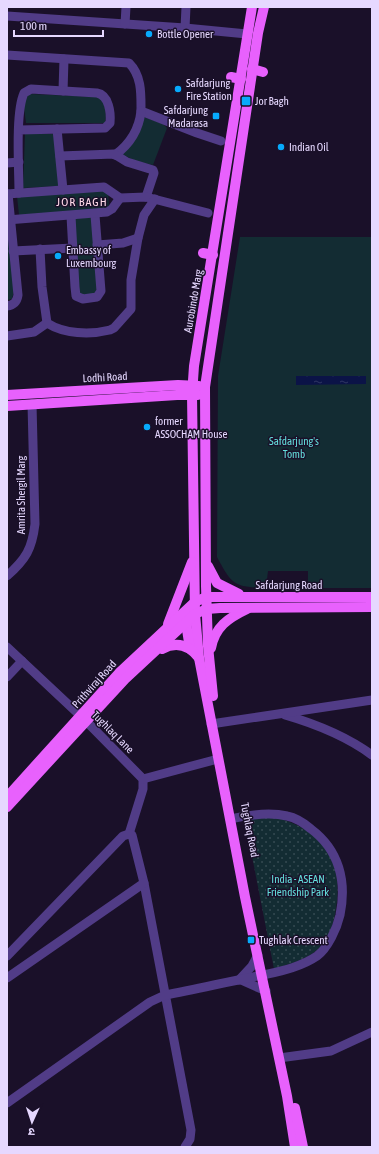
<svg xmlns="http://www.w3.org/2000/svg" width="379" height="1154" font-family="'Asap Condensed','Noto Sans Devanagari',sans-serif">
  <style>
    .green { fill: #132c33 }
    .garden { fill: url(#garden-dots) }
    .water { fill: url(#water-ripples) }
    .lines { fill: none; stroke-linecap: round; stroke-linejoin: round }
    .minor { stroke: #513c87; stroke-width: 9 }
    .major { stroke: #e861fd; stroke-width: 10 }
    .poi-dot { fill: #07aafc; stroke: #1a1029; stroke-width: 1.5 }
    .labels { text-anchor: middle; stroke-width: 3; stroke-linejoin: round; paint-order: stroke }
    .poi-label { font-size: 11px; fill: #e6d8ff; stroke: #1a1029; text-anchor: start }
    .street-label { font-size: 11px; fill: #e6d8ff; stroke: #1a1029 }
    .park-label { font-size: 11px; fill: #64dfdd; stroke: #1a1029 }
    .neighbourhood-label { font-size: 12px; letter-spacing: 1px; fill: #ffdae9; stroke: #1a1029 }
  </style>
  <defs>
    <pattern id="garden-dots" width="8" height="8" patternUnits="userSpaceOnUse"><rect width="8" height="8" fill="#132c33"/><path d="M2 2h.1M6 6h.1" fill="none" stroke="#354a52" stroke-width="1.8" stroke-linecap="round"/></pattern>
    <pattern id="water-ripples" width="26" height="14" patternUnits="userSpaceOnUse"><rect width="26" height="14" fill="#0b1347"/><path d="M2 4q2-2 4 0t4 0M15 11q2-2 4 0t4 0" fill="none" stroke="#2f3563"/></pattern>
  </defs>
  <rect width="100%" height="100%" fill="#1a1029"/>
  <g class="green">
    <path d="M 30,94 L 98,97 L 103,100 C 105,107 107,115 105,123 L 26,123 L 24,108 L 25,97 Z"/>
    <polygon points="144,117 163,124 167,128 153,165 136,161 121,154"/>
    <polygon points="25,134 54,134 59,186 23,188"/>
    <polygon points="108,189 109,209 19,215 17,196"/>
    <polygon points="73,218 94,218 99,289 94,295 78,295"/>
    <polygon points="7,225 14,291 12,299 7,300"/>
    <path d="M 240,237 L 372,237 L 372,588 L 308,588 L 308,571 L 268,571 L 266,588 C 234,587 232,585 217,557 L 218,376 Z"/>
  </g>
  <path class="garden" d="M 273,817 C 321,828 344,859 336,908 C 334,923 329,939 318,949 C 307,960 288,964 274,969 L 245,820 Z"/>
  <polygon class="water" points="296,376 366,376 366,384 296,385"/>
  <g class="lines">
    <g class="minor">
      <polyline points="7,16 185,28 247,34"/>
      <polyline points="125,24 126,7"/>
      <polyline points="185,28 186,7"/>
      <path d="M 7,55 L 129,63 C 142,76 141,94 141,111 L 197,133 L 221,141"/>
      <polyline points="63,91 64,59"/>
      <polyline points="57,129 63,190"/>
      <path d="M 115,155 C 130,144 139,130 141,111"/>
      <polyline points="60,156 114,154 127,162 153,170 154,173 146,197"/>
      <polyline points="7,163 19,162"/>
      <path d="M 19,193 C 19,169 15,113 24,93 L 31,89 L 97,93 C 109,95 111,113 110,123 L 105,128 L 19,130"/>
      <polyline points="7,194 104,187 120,198 146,197 208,213"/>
      <polyline points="71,216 75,287 76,296 83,299 97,297 101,291 95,215"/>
      <polyline points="7,220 107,212 112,209 120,198"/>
      <polyline points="97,245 123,243 138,238"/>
      <path d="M 40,249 L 42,287 L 47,323 C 64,334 90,335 110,330 L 114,328 L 131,309 L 131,280 L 138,238 L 144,215 L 155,199"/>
      <polyline points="13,251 73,248"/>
      <path d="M 7,306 C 14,305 17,302 18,295 L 8,194"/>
      <polyline points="7,336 34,332 47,323"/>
      <path d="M 7,576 C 26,559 32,549 35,524 L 32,404"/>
      <polyline points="7,647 86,721 143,779 143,789 129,834"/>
      <polyline points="7,677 22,661"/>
      <path d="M 285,715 C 316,724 346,736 372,755"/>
      <polyline points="211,724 372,700"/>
      <polyline points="143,779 218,759"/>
      <polyline points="7,956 123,836 129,834 132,835 144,883 191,1130 190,1139 185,1147"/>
      <polyline points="7,978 144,883"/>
      <polyline points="239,980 252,966 258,955"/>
      <polyline points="241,980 266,991"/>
      <polyline points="279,1058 331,1051 372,1032"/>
      <path d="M 7,1103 L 150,1002 L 165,995 C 198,989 230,981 263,975 C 281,971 301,967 317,956 C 328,948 337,928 340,915 C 347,881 339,850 311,829 C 304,823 297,818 287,816 C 270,812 248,815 230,819"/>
    </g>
    <g class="major">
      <polyline points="252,7 194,366 192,395 195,614 199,658 245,897 287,1096 295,1147"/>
      <polyline points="252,69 263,72"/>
      <polyline points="231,77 241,79"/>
      <polyline points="203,253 213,255"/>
      <polyline points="7,395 178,385 199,386"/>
      <polyline points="7,406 177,395 198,395"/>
      <polyline points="208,566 217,583 239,594"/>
      <polyline points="186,623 190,649"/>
      <polyline points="168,624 192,562"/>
      <path d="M 211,648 C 215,627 228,618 247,609"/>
      <path d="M 162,649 C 177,641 189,645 199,658"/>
      <polyline points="213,696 208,646 206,586 205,387 258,33 264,7"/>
      <polyline points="7,797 119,673 195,602 206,597 372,597"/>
      <polyline points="7,807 125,679 195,614 207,609 220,608 372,607"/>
      <polyline points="295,1108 303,1147"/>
    </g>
  </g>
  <g class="poi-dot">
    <circle cx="149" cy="34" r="4"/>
    <circle cx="178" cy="89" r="4"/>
    <rect x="241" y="96" width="10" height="10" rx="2"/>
    <rect x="212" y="112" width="8" height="8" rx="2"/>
    <circle cx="281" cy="147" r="4"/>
    <circle cx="58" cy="256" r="4"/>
    <circle cx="147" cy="427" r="4"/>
    <rect x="247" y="936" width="8" height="8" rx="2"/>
  </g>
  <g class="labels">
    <g class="poi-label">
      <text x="157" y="38">Bottle Opener</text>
      <text x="186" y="87">Safdarjung<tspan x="186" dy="13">Fire Station</tspan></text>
      <text x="255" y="105">Jor Bagh</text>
      <text x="208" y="114" text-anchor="end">Safdarjung<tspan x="208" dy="13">Madarasa</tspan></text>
      <text x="289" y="151">Indian Oil</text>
      <text x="66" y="254">Embassy of<tspan x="66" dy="13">Luxembourg</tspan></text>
      <text x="155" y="425">former<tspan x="155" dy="13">ASSOCHAM House</tspan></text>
      <text x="259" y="944">Tughlak Crescent</text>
    </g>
    <g class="street-label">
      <text transform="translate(193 301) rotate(-80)" y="4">Aurobindo Marg</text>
      <text transform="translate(105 377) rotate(-3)" y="4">Lodhi Road</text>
      <text transform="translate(21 495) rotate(-90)" y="4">Amrita Shergil Marg</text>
      <text x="289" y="589">Safdarjung Road</text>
      <text transform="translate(94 684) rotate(-48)" y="4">Prithviraj Road</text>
      <text transform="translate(113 732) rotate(45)" y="4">Tughlaq Lane</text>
      <text transform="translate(250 830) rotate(79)" y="4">Tughlaq Road</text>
    </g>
    <g class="park-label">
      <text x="294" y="445">Safdarjung's<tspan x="294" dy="13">Tomb</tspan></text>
      <text x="298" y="883">India - ASEAN<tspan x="298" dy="13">Friendship Park</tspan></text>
    </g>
    <g class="neighbourhood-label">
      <text x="82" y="206">JOR BAGH</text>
    </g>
  </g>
  <rect width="379" height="1154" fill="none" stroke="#e6d8ff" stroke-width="16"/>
  <g transform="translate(32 1122) rotate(183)" stroke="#1a1029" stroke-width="3" paint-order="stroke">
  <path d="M0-3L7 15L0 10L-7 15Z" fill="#e6d8ff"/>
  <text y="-6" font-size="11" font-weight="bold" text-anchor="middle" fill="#e6d8ff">उ</text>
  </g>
  <path d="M14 30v6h89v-6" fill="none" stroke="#e6d8ff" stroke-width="2"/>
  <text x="20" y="30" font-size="12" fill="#e6d8ff" stroke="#1a1029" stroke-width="3" paint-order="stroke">100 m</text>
</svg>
